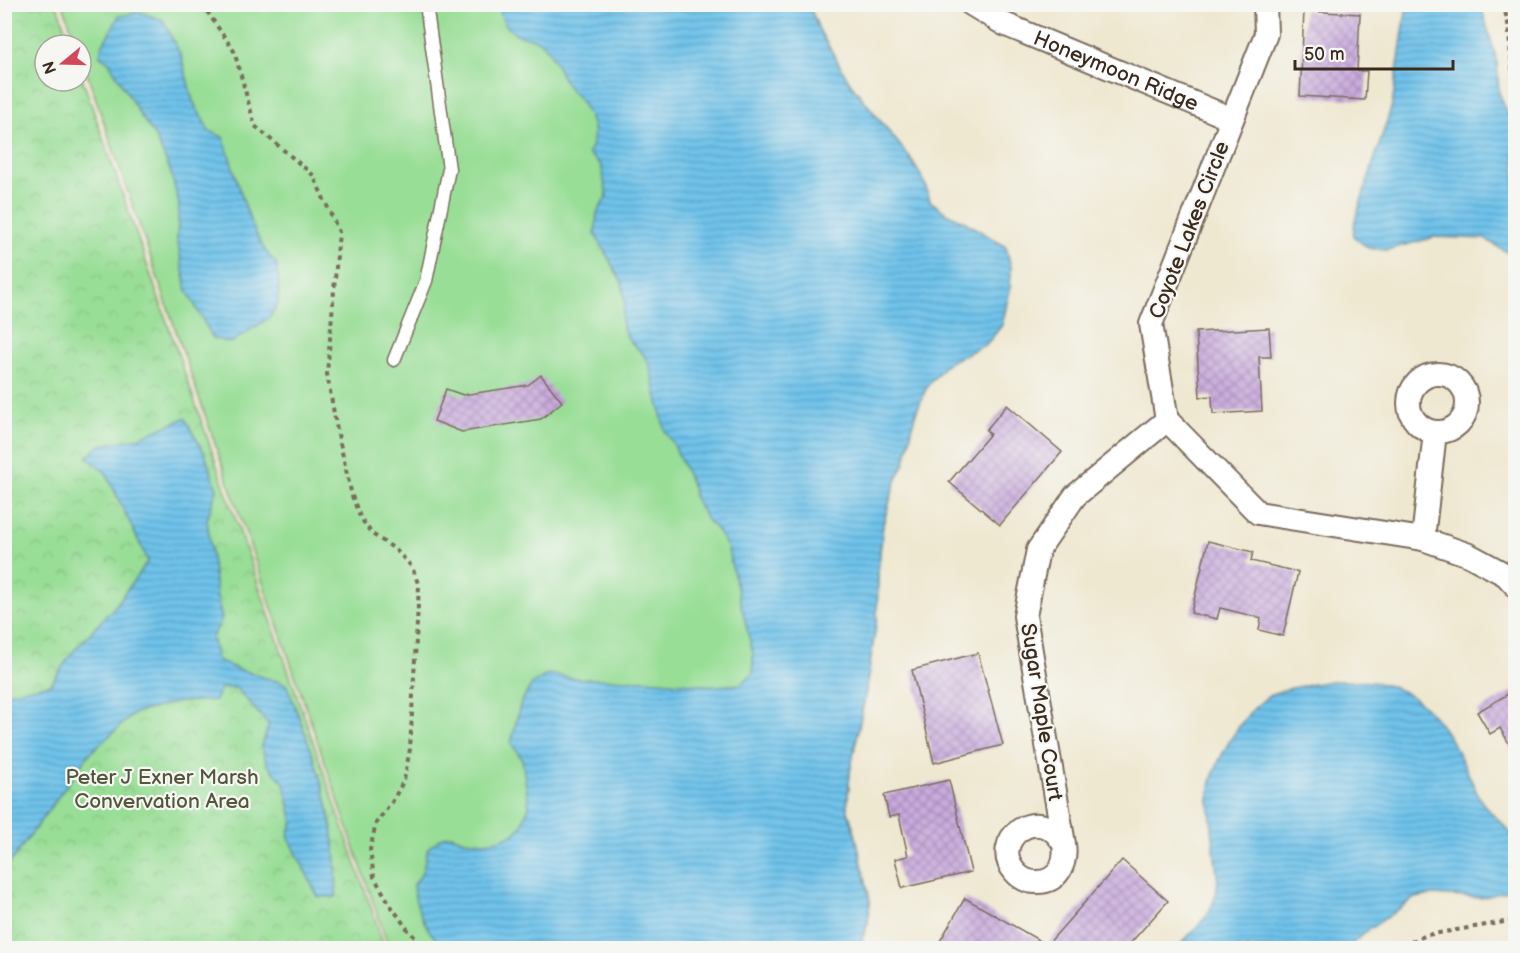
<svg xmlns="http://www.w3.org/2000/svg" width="1520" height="953" font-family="'Balsamiq Sans',sans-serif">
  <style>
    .grass { fill: #99de96; stroke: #6a845a; stroke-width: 1.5 }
    .park { fill: url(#park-crowns); stroke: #6a845a; stroke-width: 1.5 }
    .water { fill: url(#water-rules); stroke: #557684; stroke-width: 1.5 }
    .building { fill: url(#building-cross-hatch) }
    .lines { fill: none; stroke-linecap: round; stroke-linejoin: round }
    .lane-casing { stroke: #7a6c5d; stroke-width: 15 }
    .street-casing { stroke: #7a6c5d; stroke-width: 26 }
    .path { stroke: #7a6c5d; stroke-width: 4; stroke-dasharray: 4.5 4.5; stroke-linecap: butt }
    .lane { stroke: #fff; stroke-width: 12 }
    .street { stroke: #fff; stroke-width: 22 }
    .labels { text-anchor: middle; stroke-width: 4.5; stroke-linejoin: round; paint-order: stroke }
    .street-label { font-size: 21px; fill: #3b2a1e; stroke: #f6f6f2 }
    .park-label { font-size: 21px; fill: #52573c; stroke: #f6f6f2 }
  </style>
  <defs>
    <pattern id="park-crowns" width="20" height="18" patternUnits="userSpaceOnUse" patternTransform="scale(1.5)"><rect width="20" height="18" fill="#99de96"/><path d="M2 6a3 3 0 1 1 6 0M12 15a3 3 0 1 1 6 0" fill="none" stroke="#85bf81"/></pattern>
    <pattern id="water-rules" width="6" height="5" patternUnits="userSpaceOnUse" patternTransform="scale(1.5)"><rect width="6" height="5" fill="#6fc3eb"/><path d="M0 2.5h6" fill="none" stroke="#5c9fbe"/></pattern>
    <pattern id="building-cross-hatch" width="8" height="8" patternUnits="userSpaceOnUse" patternTransform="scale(1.5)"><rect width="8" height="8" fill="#c9aadd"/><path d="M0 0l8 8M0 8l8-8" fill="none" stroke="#a48bb3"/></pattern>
  </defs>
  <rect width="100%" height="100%" fill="#f6f6f2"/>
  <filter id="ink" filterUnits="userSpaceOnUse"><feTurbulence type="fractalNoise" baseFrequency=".0167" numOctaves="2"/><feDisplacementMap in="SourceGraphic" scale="12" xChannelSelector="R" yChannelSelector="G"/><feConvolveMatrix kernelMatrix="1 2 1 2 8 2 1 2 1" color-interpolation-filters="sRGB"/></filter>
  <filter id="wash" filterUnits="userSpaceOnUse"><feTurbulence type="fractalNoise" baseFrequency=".008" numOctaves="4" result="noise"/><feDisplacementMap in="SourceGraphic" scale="24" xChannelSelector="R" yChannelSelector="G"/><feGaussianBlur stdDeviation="1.35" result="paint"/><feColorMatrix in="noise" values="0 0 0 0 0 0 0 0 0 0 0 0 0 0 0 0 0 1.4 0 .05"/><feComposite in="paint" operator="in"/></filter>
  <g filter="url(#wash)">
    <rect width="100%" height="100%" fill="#efe8d1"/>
    <polygon class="grass" points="63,5 809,5 819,30 850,83 910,158 924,181 930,201 946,213 965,222 1006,247 1011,268 1010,290 1002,325 987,344 947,363 927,386 915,415 905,462 895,483 883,524 878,572 877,618 865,696 850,772 847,808 856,837 870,901 868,922 859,948 389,948 81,56 81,45 77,45"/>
    <polygon class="park" points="5,5 57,5 71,45 45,45 45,81 81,81 81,75 385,948 5,948"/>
    <g class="water">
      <path d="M 499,5 L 809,5 L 819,30 L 850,83 L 910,158 L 924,181 L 930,201 L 946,213 L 965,222 L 1006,247 L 1011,268 L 1010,290 L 1002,325 L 987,344 L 947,363 L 927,386 L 915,415 L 905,462 L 895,483 L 883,524 L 878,572 L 877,618 L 865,696 L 850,772 L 847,808 L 856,837 L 870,901 L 868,922 L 859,948 L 462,948 C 455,945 446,945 439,941 C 426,933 414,901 413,886 L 422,873 L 428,848 L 444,836 L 452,835 L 463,840 L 484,842 L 499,840 L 514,834 L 521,827 L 529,807 L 522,759 L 511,743 L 521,702 L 532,684 L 548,674 L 581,679 L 645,680 L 718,686 L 741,684 L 753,673 L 753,654 L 727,546 L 716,529 L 707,520 L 693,496 L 693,488 L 674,445 L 665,431 L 649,364 L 643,354 L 629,340 L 623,328 L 622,317 L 625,304 L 622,283 L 595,234 L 597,213 L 607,196 L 601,165 L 588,153 C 599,134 592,119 581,102 C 577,95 570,91 566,84 C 558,71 554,55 543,44 C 536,38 530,38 522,36 C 506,32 501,19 499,5 Z"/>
      <polygon points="1407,5 1481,4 1481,6 1497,61 1499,93 1512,124 1515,126 1515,257 1485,239 1435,237 1387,250 1368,248 1353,236 1355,220 1392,105"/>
      <path d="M 140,12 L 163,20 L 181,56 L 193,101 L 209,131 L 223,137 C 235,169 251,243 276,263 L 279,280 L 278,303 L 270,317 L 231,343 L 213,338 L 187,291 L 177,239 L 179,204 L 170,170 L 156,138 L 140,115 L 109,62 L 100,56 L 102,46 L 119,16 Z"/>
      <path d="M 185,418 L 205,454 L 217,489 L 207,519 L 217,598 L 222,619 L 212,637 L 217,660 L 234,668 L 286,684 C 313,749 341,826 336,897 L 318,897 L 288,836 L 293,822 L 284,783 L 267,764 L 261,746 L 269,725 L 236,688 L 221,688 L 215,700 L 178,702 L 135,713 L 90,753 L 5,870 L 5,693 L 51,684 L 71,654 L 116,605 L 148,561 L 106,473 L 87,457 L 100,445 L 136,439 Z"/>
      <path d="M 1332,681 C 1347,682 1364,680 1378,683 C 1436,694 1457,750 1479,797 C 1487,814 1511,825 1516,844 C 1518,855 1516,877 1515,889 L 1481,898 L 1434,895 L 1415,898 L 1364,933 L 1348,948 L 1177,948 C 1191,932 1208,920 1215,898 C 1221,881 1215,865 1214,849 C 1213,832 1210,815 1209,799 C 1208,769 1242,715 1266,698 C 1279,688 1315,684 1332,681 Z"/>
    </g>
    <g id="blocks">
      <g class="building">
        <polygon points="1304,11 1360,14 1357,71 1367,71 1365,100 1300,96"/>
        <polygon points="1269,328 1271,357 1259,357 1262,411 1213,414 1212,396 1200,397 1196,332"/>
        <polygon points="541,375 562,402 541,419 462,432 434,421 446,389 463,395 528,385"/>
        <polygon points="1007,405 1062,452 1000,525 949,482 990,434 986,430"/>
        <polygon points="1208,541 1253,552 1251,561 1298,572 1283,636 1259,630 1261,618 1220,608 1217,619 1191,613"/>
        <polygon points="978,653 1003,745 934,763 912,670"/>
        <polygon points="1515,690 1515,754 1500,728 1490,734 1477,712"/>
        <polygon points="949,780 971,872 902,888 895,859 908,856 899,815 889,817 884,795"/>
        <polygon points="1122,860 1168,901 1126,948 936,948 965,898 1047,945"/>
      </g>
    </g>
  </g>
  <g filter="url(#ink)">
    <use href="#blocks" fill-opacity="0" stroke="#7a6c5d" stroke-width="1.5"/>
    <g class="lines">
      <defs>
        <polyline id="lane" points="394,360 426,281 449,169 426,4"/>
        <g id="street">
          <path id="s1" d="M 971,4 L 1004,24 L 1232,119"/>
          <polyline points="1265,4 1266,34 1151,324 1167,420 1258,513 1423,539 1469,555 1506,575 1516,586"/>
          <circle cx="1438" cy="403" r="29"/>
          <polyline points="1423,539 1435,432"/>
          <path d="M 1064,844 C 1039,800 988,841 1015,872 C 1020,878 1028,882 1036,882 C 1058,883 1067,863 1064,844 L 1025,616 L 1038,550 L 1075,496 L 1167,420"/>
        </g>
      </defs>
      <use href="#lane" class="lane-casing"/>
      <use href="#street" class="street-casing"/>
      <g class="path">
        <polyline points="202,4 234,51 255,126 313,175 339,232 327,374 337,430 352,496 360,517 372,534 395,549 412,567 419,586 410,749 404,780 392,802 376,823 370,850 374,877 391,906 408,930 421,944 428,948"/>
        <polyline points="1503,4 1508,23 1513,79 1516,85"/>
        <polyline points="1395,948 1427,935 1516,920"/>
      </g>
      <use href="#lane" class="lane"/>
      <use href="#street" class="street"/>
    </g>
  </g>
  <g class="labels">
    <g class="street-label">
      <text dy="7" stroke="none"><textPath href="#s1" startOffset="160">Honeymoon Ridge</textPath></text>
      <text transform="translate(1189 230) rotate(-69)" y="7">Coyote Lakes Circle</text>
      <text transform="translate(1042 712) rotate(81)" y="7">Sugar Maple Court</text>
    </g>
    <g class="park-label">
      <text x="162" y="784">Peter J Exner Marsh<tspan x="162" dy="24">Convervation Area</tspan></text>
    </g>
  </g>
  <rect width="1520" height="953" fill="none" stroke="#f6f6f2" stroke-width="24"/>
  <g transform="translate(63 63) rotate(251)"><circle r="28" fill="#f6f6f2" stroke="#aba49d" stroke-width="1.5"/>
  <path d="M0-4.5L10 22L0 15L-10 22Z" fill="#d1495b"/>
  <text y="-9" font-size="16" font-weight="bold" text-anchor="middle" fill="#3b2a1e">N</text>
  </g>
  <path d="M1295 60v9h158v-9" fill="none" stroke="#3b2a1e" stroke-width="3"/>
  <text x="1304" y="60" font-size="18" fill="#3b2a1e" stroke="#f6f6f2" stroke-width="4.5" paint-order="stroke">50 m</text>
</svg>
